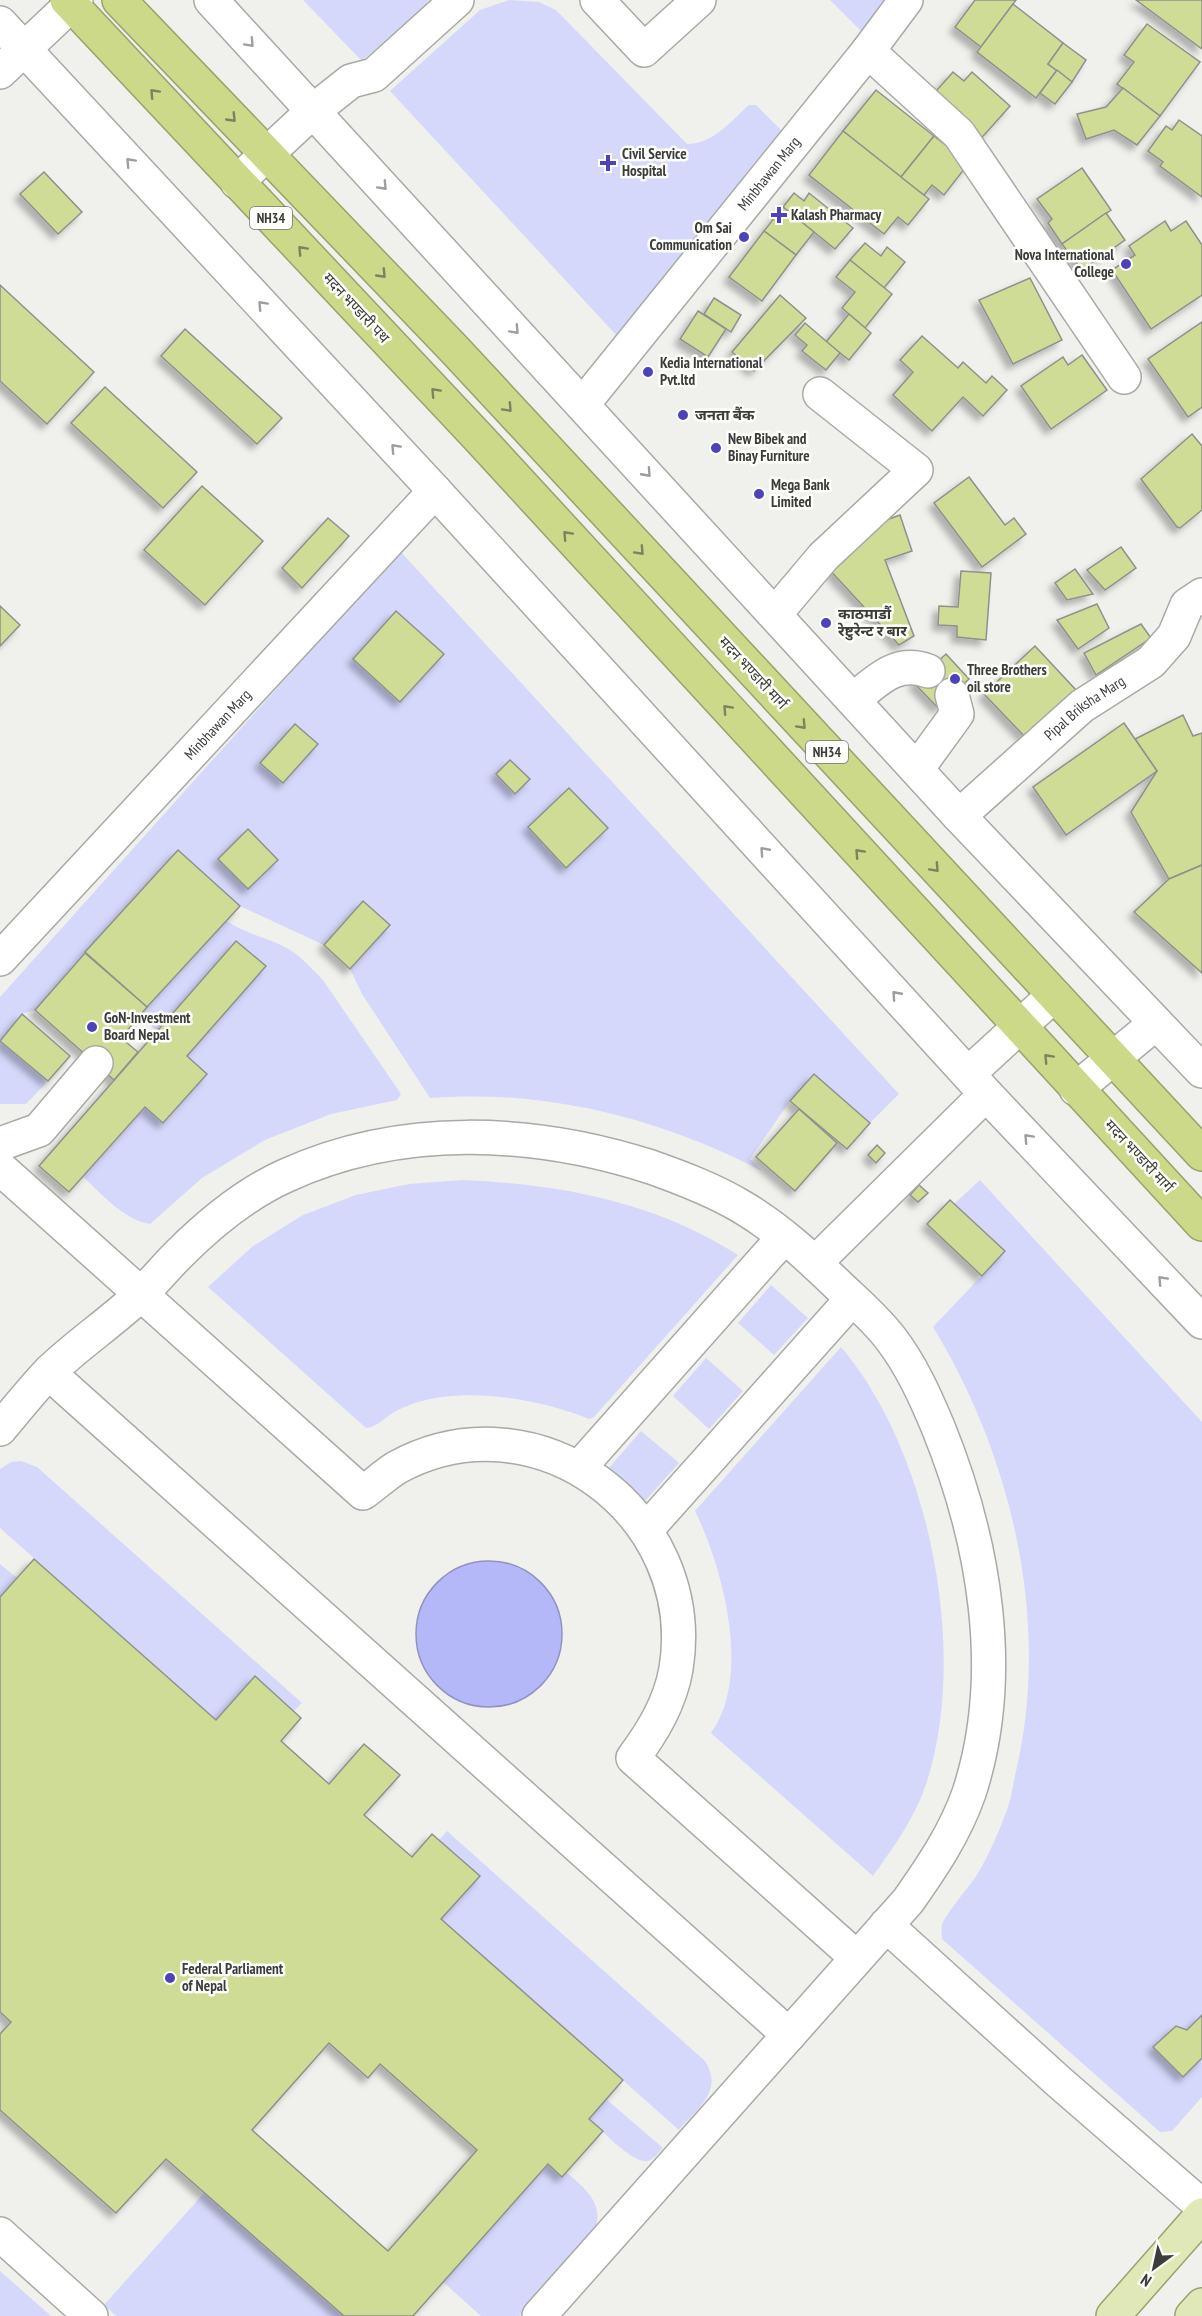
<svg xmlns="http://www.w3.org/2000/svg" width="1202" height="2316" font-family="'PT Sans Narrow','Noto Sans Devanagari',sans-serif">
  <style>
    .green { fill: #d5d8fb }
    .water { fill: #b4b8f9; stroke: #9093c0; stroke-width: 1.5 }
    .building { fill: #cfdc96; stroke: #8f908d; stroke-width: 1.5; fill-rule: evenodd; filter: url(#shadow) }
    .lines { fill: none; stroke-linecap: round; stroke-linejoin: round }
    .minor-casing { stroke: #a9aaa6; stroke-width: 36 }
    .major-casing { stroke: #99a26d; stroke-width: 36 }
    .highway-casing { stroke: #99a26d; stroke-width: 36 }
    .minor { stroke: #fff; stroke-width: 33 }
    .major { stroke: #e0e8b8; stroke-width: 33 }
    .highway { stroke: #cbd988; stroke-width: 33 }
    .oneway { stroke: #9e9e9d }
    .oneway2 { stroke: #7c835e }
    .poi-dot { fill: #4e42b9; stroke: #fdfefa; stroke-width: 2 }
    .labels { text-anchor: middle; stroke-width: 5; stroke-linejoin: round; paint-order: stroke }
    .shield { fill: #fdfefa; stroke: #767674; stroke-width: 1.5 }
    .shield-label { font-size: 14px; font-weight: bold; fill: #3c3c3b }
    .poi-label { font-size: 15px; font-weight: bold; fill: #3c3c3b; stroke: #fdfefa; text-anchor: start }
    .street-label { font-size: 15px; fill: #3c3c3b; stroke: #fdfefa }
  </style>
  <defs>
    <filter id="shadow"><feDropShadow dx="-5.5" dy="5.5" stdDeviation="3" flood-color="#0004"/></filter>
  </defs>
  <rect width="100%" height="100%" fill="#f0f1ed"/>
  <g class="green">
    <polygon points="303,0 429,0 424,7 362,61"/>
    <path d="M 509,0 L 539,2 L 556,10 L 687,144 C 713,144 731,121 749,105 L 756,105 L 784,133 L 618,337 L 390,91 L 480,10 Z"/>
    <polygon points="830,0 888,0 863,33"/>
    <path d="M 400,551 L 899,1094 L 870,1123 L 813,1074 L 790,1101 L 750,1159 L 762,1171 C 660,1118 545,1089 430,1098 L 362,994 L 350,969 L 389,925 L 363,901 L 324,945 L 240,906 L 178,850 L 35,1010 L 22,1014 L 0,1040 L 0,997 Z"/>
    <path d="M 227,921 C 245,934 267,937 287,948 C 301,956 312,969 323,980 L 401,1094 L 397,1100 L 331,1114 L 265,1140 L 202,1178 L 150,1224 C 124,1220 102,1194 83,1177 L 145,1107 L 164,1123 L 207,1074 L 187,1056 L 265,967 L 236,941 L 157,1031 L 139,1016 Z"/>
    <polygon points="0,1040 48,1081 26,1104 0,1104"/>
    <path d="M 463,1180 C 560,1184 656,1202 738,1255 L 594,1417 L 589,1419 C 541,1399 466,1386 415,1403 C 410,1405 403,1407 398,1410 C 387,1415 378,1427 366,1428 L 208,1287 L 253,1246 L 303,1215 L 356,1195 L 409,1184 Z"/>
    <path d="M 980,1180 L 1202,1422 L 1202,2097 L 1172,2131 L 1160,2132 L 942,1939 C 942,1935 941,1929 942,1925 C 945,1914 971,1885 978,1873 C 989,1855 1001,1827 1008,1807 C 1012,1796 1013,1783 1016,1771 C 1051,1623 1012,1456 933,1327 L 1005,1251 L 954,1204 Z"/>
    <polygon points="771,1285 808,1318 774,1355 738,1323"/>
    <path d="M 841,1347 C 929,1450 968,1648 928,1778 C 917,1815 895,1845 873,1876 L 711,1733 C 752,1677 723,1568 695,1511 Z"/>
    <polygon points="706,1358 743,1391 709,1429 673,1396"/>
    <polygon points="641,1431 679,1463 645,1501 608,1469"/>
    <polygon points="21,1461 37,1467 302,1703 294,1711 255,1677 216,1720 0,1528 0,1469 11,1462"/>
    <polygon points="0,1564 17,1578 0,1597"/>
    <path d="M 447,1831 L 705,2061 C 724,2091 698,2108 679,2130 L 441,1919 L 479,1876 L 439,1840 Z"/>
    <path d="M 606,2099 L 663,2148 C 658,2153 654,2159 648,2161 C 632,2164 601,2129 589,2119 Z"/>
    <path d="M 548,2164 L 562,2176 L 566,2172 C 585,2188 606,2205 594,2231 L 519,2316 L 481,2316 L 443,2282 Z"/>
    <polygon points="204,2193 344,2316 116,2316 104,2305"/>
    <polygon points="0,2271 51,2316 0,2316"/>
  </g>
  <circle class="water" cx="489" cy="1634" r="73"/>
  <g class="building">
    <polygon points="975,0 1016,0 981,47 955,27"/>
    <polygon points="1136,0 1202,0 1202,49"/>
    <polygon points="1013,4 1063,43 1048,64 1057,70 1036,98 977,52"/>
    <polygon points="1147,24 1200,62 1160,116 1117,84 1134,62 1124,55"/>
    <polygon points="1063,43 1086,60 1072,82 1048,64"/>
    <polygon points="1057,70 1072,82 1055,104 1040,93"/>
    <polygon points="953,72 964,81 972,72 1010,106 977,143 929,99"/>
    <polygon points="1123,88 1160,116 1137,145 1114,130 1086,139 1077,114 1106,107"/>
    <polygon points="876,90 934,136 901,177 843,131"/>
    <polygon points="1179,120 1202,136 1202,197 1160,166 1163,162 1148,151 1166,126 1172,130"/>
    <polygon points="843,131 929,199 908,225 898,217 884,234 809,175"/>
    <polygon points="934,136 969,163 944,195 932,185 924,195 901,177"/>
    <polygon points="1082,168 1111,210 1062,244 1048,223 1052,219 1037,199"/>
    <polygon points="44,172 82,212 58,234 20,194"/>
    <polygon points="794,193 804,201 809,193 853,228 835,249 783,207"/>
    <polygon points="783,207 814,232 796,255 764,231"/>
    <polygon points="1106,213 1125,240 1082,270 1062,244"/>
    <polygon points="1165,221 1171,231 1186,221 1202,245 1202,295 1151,329 1112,270 1135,255 1129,246"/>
    <polygon points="764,231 796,255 762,301 729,277"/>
    <polygon points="865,243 881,256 887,247 905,262 884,288 850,260"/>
    <polygon points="850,260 892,294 865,328 842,308 855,292 836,277"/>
    <polygon points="1030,278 1062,340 1013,364 979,300"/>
    <polygon points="0,285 94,372 47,424 0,381"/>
    <polygon points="780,295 806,318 754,371 732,352"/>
    <polygon points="714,298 741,315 731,332 704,314"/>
    <polygon points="698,311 726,329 708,357 680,339"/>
    <polygon points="849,314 871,333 849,360 826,342"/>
    <polygon points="1202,322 1202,407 1188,417 1148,359"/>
    <polygon points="805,323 840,353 826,370 802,351 807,345 795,335"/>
    <polygon points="185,329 282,418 257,444 161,356"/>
    <polygon points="922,336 958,368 963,362 986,383 992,376 1007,390 983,416 963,397 932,431 893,395 913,372 900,360"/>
    <polygon points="1082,355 1107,390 1051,429 1021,386 1063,357 1068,365"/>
    <polygon points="105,387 197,472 163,508 71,423"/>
    <polygon points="1192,434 1202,446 1202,510 1180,528 1177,527 1141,479"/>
    <polygon points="969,477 1005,525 1014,518 1026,534 982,567 934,503"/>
    <polygon points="202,486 263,541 205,605 144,550"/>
    <polygon points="900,515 912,551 885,560 914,636 899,645 827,567 867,527"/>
    <polygon points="328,518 349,536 302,588 282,568"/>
    <polygon points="1121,547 1136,568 1105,590 1087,570"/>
    <polygon points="1075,569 1093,594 1067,600 1055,583"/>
    <polygon points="961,571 991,573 986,640 957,637 957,626 938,625 939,606 958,607"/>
    <polygon points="1097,604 1109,628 1078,649 1057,620"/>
    <polygon points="0,606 20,625 0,646"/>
    <polygon points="396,611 444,654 400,702 353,659"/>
    <polygon points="1141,624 1151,638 1096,675 1084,653"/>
    <polygon points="1035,646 1076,690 1025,737 984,694"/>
    <polygon points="946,654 969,679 938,708 914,683"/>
    <polygon points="1183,715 1193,736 1202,733 1202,865 1169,879 1131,812 1157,771 1135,739"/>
    <polygon points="1124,723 1157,771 1066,835 1033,787"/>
    <polygon points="295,724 318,744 283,783 260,763"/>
    <polygon points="510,760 530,779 515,794 496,774"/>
    <polygon points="569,788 608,828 566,868 528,827"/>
    <polygon points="248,829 278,860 248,889 218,859"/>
    <polygon points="178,850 240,906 147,1007 85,952"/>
    <polygon points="1202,865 1202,973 1134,912 1169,879"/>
    <polygon points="363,901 390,925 350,969 324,945"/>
    <polygon points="236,941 266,966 187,1056 207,1074 163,1123 145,1107 69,1192 39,1166"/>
    <polygon points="85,953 147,1007 121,1038 138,1052 114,1080 35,1010"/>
    <polygon points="22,1014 70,1056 48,1081 0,1041"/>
    <polygon points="814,1074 870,1123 847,1149 790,1101"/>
    <polygon points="799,1109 837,1143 795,1191 756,1157"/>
    <polygon points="877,1145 885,1153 876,1163 868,1155"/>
    <polygon points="919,1185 928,1193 918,1202 910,1195"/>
    <polygon points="950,1200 1005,1251 982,1276 927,1224"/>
    <path d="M 34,1559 L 216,1720 L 255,1676 L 301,1718 L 281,1741 L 329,1784 L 364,1744 L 400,1775 L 364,1815 L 412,1857 L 432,1834 L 480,1876 L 441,1919 L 623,2080 L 589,2119 L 603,2131 L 562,2177 L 548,2164 L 413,2316 L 344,2316 L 166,2159 L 116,2213 L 0,2110 L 0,2034 L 11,2022 L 0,2012 L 0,1597 ZM 329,2043 L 368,2078 L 380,2064 L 477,2150 L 388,2251 L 252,2130 Z"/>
    <polygon points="1202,2015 1202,2058 1183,2077 1153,2047 1176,2026 1187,2030"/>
  </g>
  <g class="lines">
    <defs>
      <g id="minor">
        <polyline points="211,0 959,816 1202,1071"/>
        <polyline points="597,0 644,50 699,0"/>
        <polyline points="0,23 435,491 986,1094 1202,1322"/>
        <polyline points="868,51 959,134 1124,377"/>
        <polyline points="0,72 76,0"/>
        <polyline points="237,182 313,111 351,81 374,75 457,0"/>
        <path id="s1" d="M 583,404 L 868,51 L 906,0"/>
        <polyline points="775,614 823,557 916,470 820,394"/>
        <path d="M 853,700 C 877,681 896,659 928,671"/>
        <polyline points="917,769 957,714 952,695"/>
        <path id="s2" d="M 959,816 L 1082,706 L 1151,662 L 1174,636 L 1187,605 L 1202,595"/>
        <path id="s3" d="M 0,959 L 435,491"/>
        <polyline points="968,1074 1054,995"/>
        <polyline points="1076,1089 1156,1023"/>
        <polyline points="0,1144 39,1130 96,1063"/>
        <path d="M 0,1168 L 363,1493 C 374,1485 385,1475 396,1468 C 536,1391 701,1514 676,1669 C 670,1703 653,1731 633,1758 L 857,1958"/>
        <polyline points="815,1263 986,1094"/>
        <polyline points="49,1373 789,2035"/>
        <path d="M 0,1429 C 16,1410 32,1390 49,1372 C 77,1345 110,1323 138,1297 C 152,1284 165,1268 178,1255 C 209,1224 245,1194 285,1176 C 400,1123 533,1129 651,1167 C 682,1178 714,1190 742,1207 C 778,1228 809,1257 839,1286 C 857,1303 876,1319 891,1339 C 911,1365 925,1396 938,1427 C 984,1540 1008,1674 969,1793 C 955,1833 932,1867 908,1901 L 539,2316"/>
        <polyline points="579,1468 784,1237"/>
        <polyline points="646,1530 852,1299"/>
        <polyline points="886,1925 1058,2081 1202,2206"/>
        <polyline points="0,2234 91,2316"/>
      </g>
      <g id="major">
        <polyline points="1113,2316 1202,2215"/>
        <polyline points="1192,2316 1202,2305"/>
      </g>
      <g id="highway">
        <polyline points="67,0 476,435 1202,1224"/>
        <polyline points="119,0 454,349 1202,1154"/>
      </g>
    </defs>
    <use href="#minor" class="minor-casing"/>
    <use href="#major" class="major-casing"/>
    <use href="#highway" class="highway-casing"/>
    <use href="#minor" class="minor"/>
    <use href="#major" class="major"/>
    <use href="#highway" class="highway"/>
  </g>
  <defs><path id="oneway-chevron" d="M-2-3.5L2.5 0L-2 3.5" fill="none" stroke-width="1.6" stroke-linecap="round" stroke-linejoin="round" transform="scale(1.5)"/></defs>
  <g class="oneway">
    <use href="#oneway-chevron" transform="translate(250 43) rotate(47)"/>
    <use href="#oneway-chevron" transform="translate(130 162) rotate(-133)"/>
    <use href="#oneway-chevron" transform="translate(383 186) rotate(47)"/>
    <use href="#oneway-chevron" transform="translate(262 305) rotate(-133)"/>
    <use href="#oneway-chevron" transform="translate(515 330) rotate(47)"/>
    <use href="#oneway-chevron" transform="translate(395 448) rotate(-133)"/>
    <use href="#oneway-chevron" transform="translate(647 473) rotate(48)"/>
    <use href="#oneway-chevron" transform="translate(764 851) rotate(-132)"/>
    <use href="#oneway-chevron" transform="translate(896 995) rotate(-132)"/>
    <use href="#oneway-chevron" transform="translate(1028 1138) rotate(-133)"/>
    <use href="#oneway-chevron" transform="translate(1162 1280) rotate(-133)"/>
  </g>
  <g class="oneway2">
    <use href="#oneway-chevron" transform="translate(154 93) rotate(-133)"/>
    <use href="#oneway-chevron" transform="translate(232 118) rotate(46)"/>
    <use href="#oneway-chevron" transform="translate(302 250) rotate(-133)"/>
    <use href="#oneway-chevron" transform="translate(382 274) rotate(46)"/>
    <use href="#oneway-chevron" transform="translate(435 392) rotate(-133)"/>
    <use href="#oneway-chevron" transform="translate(508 408) rotate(47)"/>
    <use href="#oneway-chevron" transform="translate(567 535) rotate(-133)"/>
    <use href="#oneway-chevron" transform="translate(640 551) rotate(47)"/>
    <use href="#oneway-chevron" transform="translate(727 709) rotate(-133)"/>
    <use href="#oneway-chevron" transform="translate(802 725) rotate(47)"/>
    <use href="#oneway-chevron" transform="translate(859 853) rotate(-133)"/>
    <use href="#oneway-chevron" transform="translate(935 868) rotate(47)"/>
    <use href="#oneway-chevron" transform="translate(1048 1058) rotate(-133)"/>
  </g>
  <g class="poi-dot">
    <path d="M605 154h6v6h6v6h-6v6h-6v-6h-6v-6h6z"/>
    <path d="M776 206h6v6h6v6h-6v6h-6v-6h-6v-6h6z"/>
    <circle cx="744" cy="237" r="6"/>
    <circle cx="1126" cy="264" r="6"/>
    <circle cx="648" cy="372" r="6"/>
    <circle cx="683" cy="415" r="6"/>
    <circle cx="716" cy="448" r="6"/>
    <circle cx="759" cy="494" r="6"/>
    <circle cx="826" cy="623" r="6"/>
    <circle cx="955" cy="679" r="6"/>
    <circle cx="92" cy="1027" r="6"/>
    <circle cx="170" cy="1978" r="6"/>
  </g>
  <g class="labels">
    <g class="shield">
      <rect x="250" y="207" width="42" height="22" rx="4.5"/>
      <rect x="806" y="741" width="42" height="22" rx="4.5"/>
    </g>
    <g class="shield-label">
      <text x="271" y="223">NH34</text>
      <text x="827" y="757">NH34</text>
    </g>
    <g class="poi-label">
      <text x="622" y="159">Civil Service<tspan x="622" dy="17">Hospital</tspan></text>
      <text x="791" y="220">Kalash Pharmacy</text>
      <text x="732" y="233" text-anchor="end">Om Sai<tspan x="732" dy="17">Communication</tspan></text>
      <text x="1114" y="260" text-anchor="end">Nova International<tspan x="1114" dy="17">College</tspan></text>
      <text x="660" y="368">Kedia International<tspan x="660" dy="17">Pvt.ltd</tspan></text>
      <text x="695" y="420">जनता बैंक</text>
      <text x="728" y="444">New Bibek and<tspan x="728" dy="17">Binay Furniture</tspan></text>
      <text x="771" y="490">Mega Bank<tspan x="771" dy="17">Limited</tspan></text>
      <text x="838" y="619">काठमाडौं<tspan x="838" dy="17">रेष्टुरेन्ट र बार</tspan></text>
      <text x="967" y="675">Three Brothers<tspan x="967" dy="17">oil store</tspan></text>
      <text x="104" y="1023">GoN-Investment<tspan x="104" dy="17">Board Nepal</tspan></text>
      <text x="182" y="1974">Federal Parliament<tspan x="182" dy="17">of Nepal</tspan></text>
    </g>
    <g class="street-label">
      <text dy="5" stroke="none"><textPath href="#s1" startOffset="296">Minbhawan Marg</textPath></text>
      <text transform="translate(356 308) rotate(47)" y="5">मदन भण्डारी पथ</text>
      <text transform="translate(753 673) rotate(47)" y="5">मदन भण्डारी मार्ग</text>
      <text dy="5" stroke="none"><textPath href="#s2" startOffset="166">Pipal Briksha Marg</textPath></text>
      <text dy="5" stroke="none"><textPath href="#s3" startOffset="320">Minbhawan Marg</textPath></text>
      <text transform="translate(1139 1156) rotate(47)" y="5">मदन भण्डारी मार्ग</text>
    </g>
  </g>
  <g transform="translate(1154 2268) rotate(213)" stroke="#fdfefa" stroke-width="4.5" paint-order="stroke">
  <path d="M0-4.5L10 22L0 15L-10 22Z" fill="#3c3c3b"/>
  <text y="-9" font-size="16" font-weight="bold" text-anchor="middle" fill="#3c3c3b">N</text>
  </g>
</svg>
